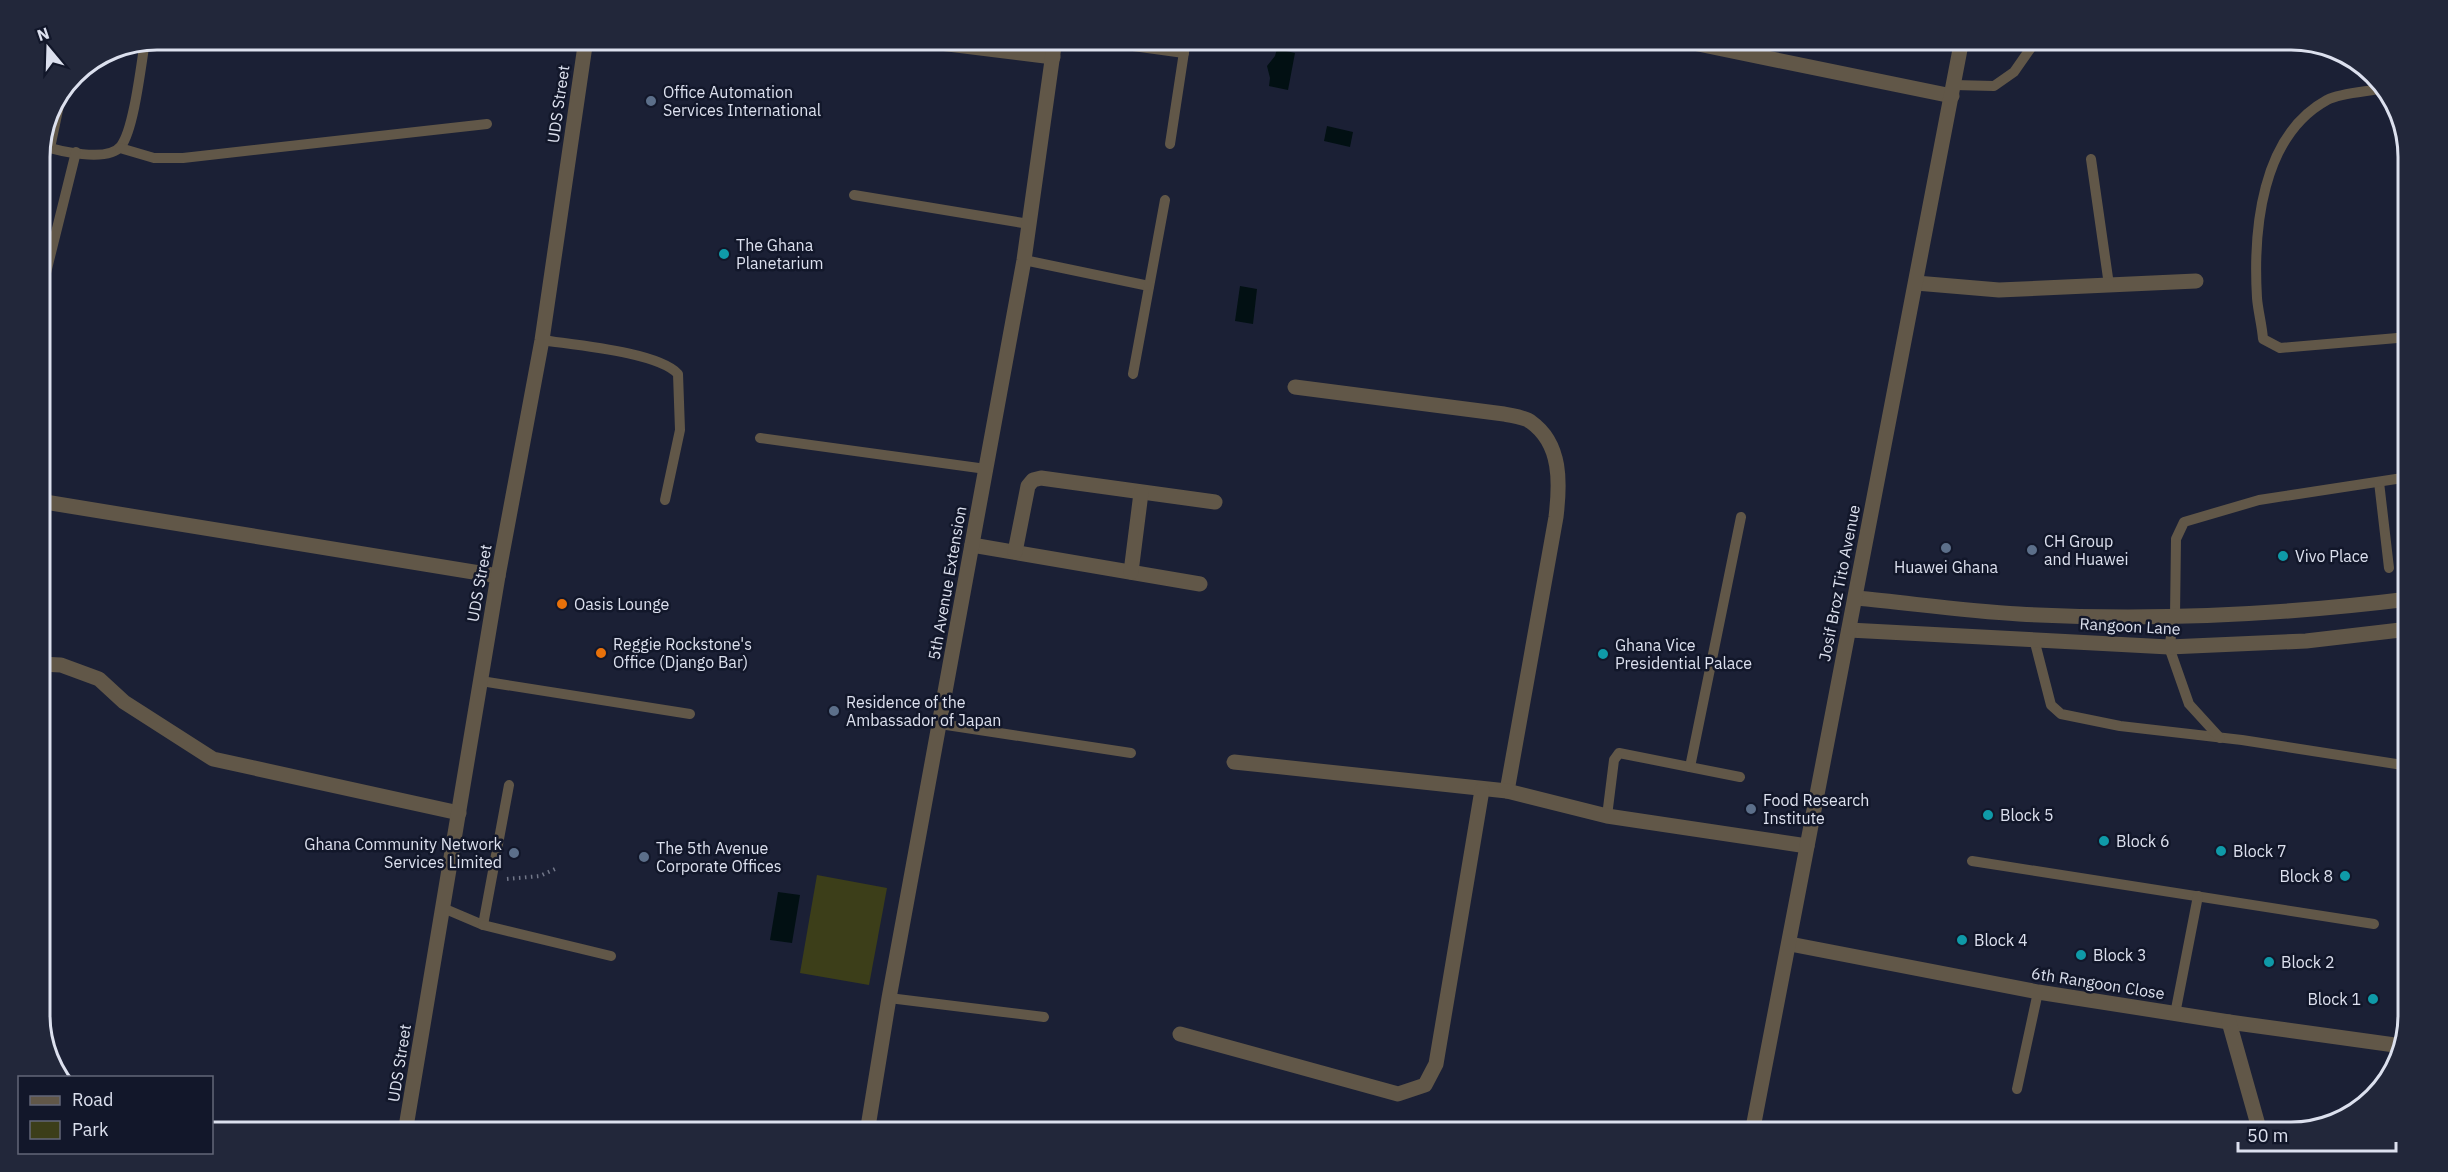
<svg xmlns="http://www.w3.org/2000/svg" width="2448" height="1172" font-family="'IBM Plex Sans',sans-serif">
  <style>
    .green { fill: #3c3e19 }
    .water { fill: #021013 }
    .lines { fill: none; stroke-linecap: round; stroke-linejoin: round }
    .path { stroke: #727789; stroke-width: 4; stroke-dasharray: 1.5 4.5; stroke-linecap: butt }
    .service { stroke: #615748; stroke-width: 10 }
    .minor { stroke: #615748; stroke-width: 15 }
    .tertiary { stroke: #615748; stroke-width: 15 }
    .service-dot { fill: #5c6f8a; stroke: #12172a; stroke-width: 2 }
    .culture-dot { fill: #0f9aa8; stroke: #12172a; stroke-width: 2 }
    .food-dot { fill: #e8710a; stroke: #12172a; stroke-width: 2 }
    .labels { text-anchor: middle; stroke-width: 5; stroke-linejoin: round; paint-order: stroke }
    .poi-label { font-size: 16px; fill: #dce0ee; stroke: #12172a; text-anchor: start }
    .street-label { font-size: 16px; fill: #dce0ee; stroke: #12172a }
    .rim { fill: none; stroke: #dce0ee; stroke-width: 3 }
  </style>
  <rect width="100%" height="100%" fill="#1b2035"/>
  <polygon class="green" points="817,875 887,888 869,985 800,973"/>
  <g class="water">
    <polygon points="1277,49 1295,53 1288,90 1269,86 1270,78 1267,66 1275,56"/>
    <polygon points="1327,126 1353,132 1350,147 1324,141"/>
    <polygon points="1240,286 1257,289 1253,324 1235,321"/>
    <polygon points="778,892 800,895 792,943 770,940"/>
  </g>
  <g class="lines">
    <polyline class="path" points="507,879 540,876 555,869"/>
    <g class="service">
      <polyline points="1082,39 1184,53"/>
      <polyline points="1954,85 1994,86 2014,72 2037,39"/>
      <path d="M 2385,88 C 2368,92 2343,92 2327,100 C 2261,136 2253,230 2257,298 C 2258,311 2262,325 2263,339 L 2280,348 L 2409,337"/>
      <polyline points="1170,144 1186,39"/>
      <path d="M 40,145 C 58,151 108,163 121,146 C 134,129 141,65 145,41"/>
      <polyline points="50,148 62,91"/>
      <polyline points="120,148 154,158 183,158 487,124"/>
      <polyline points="2091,159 2109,285"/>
      <polyline points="854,195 1029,224"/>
      <polyline points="1024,260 1149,286"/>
      <polyline points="39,301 76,152"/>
      <path d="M 542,340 C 574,345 658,352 678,374 L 680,430 L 665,500"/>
      <polyline points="1133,374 1165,200"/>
      <polyline points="760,438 986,469"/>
      <polyline points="2379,482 2389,568"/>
      <polyline points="2034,639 2051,705 2061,714 2120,726 2242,740 2409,766"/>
      <polyline points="481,681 690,714"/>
      <polyline points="940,724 1131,753"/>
      <polyline points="2220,738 2189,704 2169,647 2175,616 2176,539 2184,522 2259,500 2409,477"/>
      <polyline points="1690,767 1741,517"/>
      <polyline points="1607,816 1614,760 1619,753 1740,777"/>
      <polyline points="1972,861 2374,924"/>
      <polyline points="443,908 483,925 509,785"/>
      <polyline points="483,925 611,956"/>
      <polyline points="889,998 1044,1017"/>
      <polyline points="2175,1014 2198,896"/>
      <polyline points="2017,1089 2038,992"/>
    </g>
    <g class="minor">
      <polyline points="930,39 932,42 1053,57"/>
      <polyline points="1674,39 1952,96"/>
      <polyline points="1916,283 1999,290 2196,281"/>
      <path d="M 1295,387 L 1504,414 C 1512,416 1525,417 1531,422 C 1562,444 1560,484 1556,517 L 1507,791"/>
      <polyline points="39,501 498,576"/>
      <polyline points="972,545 1200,584"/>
      <polyline points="1015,552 1028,486 1033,480 1041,478 1215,502"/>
      <polyline points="1131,572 1141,493"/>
      <path d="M 1856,598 C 1910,603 1964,611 2019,614 C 2148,621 2280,615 2409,599"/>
      <polyline points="1849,630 2169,647 2306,641 2409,629"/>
      <polyline points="39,664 61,665 99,679 124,702 213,759 459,813"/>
      <polyline points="1234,762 1507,791 1607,816 1807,846"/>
      <polyline points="1790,944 2038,992 2229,1022 2402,1046"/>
      <polyline points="2229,1022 2260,1132"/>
      <polyline points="1180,1034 1398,1094 1425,1085 1436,1064 1482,790"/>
      <polyline points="405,1133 498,576 542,340 586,39"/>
      <polyline points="867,1133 889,998 1024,260 1055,39"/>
    </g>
    <polyline class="tertiary" points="1752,1133 1962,39"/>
  </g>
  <g class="service-dot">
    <circle cx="651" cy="101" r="6"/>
    <circle cx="1946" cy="548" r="6"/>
    <circle cx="2032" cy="550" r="6"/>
    <circle cx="834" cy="711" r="6"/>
    <circle cx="1751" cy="809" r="6"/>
    <circle cx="514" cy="853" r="6"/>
    <circle cx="644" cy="857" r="6"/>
  </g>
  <g class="culture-dot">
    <circle cx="724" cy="254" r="6"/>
    <circle cx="2283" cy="556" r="6"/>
    <circle cx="1603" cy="654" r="6"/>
    <circle cx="1988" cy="815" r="6"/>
    <circle cx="2104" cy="841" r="6"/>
    <circle cx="2221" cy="851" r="6"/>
    <circle cx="2345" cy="876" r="6"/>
    <circle cx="1962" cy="940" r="6"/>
    <circle cx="2081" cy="955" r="6"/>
    <circle cx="2269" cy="962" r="6"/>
    <circle cx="2373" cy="999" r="6"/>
  </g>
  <g class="food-dot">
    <circle cx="562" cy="604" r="6"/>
    <circle cx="601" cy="653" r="6"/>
  </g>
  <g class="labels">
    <g class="poi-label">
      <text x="663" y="98">Office Automation<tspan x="663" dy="18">Services International</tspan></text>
      <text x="736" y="251">The Ghana<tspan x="736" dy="18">Planetarium</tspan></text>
      <text x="2044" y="547">CH Group<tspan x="2044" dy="18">and Huawei</tspan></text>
      <text x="2295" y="562">Vivo Place</text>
      <text x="1946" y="573" text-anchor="middle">Huawei Ghana</text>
      <text x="574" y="610">Oasis Lounge</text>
      <text x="613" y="650">Reggie Rockstone's<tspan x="613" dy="18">Office (Django Bar)</tspan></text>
      <text x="1615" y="651">Ghana Vice<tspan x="1615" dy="18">Presidential Palace</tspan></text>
      <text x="846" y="708">Residence of the<tspan x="846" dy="18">Ambassador of Japan</tspan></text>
      <text x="1763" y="806">Food Research<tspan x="1763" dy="18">Institute</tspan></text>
      <text x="2000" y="821">Block 5</text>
      <text x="2116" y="847">Block 6</text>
      <text x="502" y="850" text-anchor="end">Ghana Community Network<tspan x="502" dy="18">Services Limited</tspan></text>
      <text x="656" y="854">The 5th Avenue<tspan x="656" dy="18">Corporate Offices</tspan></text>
      <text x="2233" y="857">Block 7</text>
      <text x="2333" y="882" text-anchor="end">Block 8</text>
      <text x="1974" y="946">Block 4</text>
      <text x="2093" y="961">Block 3</text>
      <text x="2281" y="968">Block 2</text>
      <text x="2361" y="1005" text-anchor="end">Block 1</text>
    </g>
    <g class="street-label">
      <text transform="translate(558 104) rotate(-82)" y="6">UDS Street</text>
      <text transform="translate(479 583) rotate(-80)" y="6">UDS Street</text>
      <text transform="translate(947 583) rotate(-80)" y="6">5th Avenue Extension</text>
      <text transform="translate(1839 583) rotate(-79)" y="6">Josif Broz Tito Avenue</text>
      <text transform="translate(2130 626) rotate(3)" y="6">Rangoon Lane</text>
      <text transform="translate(2098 983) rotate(9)" y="6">6th Rangoon Close</text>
      <text transform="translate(399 1063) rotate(-81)" y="6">UDS Street</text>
    </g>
  </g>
  <path d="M0 0H2448V1172H0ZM157 50H2291A107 107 0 0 1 2398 157V1015A107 107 0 0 1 2291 1122H157A107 107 0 0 1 50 1015V157A107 107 0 0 1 157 50Z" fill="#22273a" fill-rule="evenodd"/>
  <path class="rim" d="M157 50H2291A107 107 0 0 1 2398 157V1015A107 107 0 0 1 2291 1122H157A107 107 0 0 1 50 1015V157A107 107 0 0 1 157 50Z"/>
  <rect x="18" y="1076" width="195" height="78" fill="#12172a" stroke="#636778" stroke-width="1.5"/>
  <rect x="30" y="1096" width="30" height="9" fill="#615748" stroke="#636778" stroke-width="1.5"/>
  <text x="72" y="1106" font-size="18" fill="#dce0ee">Road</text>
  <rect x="30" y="1121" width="30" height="18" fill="#3c3e19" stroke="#636778" stroke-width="1.5"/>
  <text x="72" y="1136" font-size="18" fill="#dce0ee">Park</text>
  <g transform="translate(48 48) rotate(341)" stroke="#12172a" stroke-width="4.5" paint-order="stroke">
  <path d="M0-4.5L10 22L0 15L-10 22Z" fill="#dce0ee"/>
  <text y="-9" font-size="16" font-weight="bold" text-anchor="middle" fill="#dce0ee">N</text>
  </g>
  <path d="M2238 1142v9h158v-9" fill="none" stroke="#dce0ee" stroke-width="3"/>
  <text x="2247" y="1142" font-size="18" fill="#dce0ee" stroke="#12172a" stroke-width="4.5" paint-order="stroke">50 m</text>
</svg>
